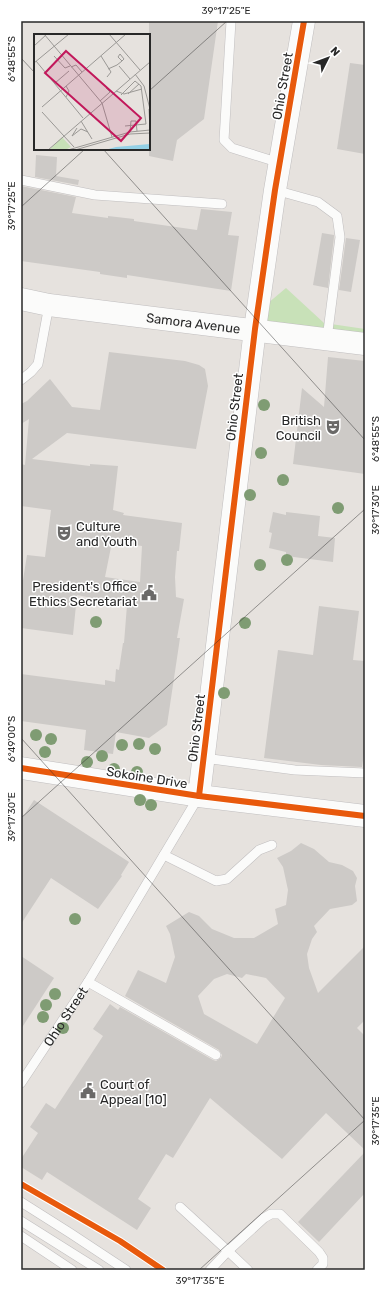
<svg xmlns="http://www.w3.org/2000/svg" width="386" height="1291" font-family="Rubik,sans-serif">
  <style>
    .green { fill: #c8e1b8 }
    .building { fill: #cdcac7; fill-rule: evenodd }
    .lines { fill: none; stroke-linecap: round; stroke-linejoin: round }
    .lane-casing { stroke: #c0bebf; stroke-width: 10 }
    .secondary-casing { stroke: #c0bebf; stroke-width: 23 }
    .lane { stroke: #fbfbfa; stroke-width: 9 }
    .secondary { stroke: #fbfbfa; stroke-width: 22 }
    .cycleway-casing { stroke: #fff; stroke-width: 8 }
    .cycleway { stroke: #e8590c; stroke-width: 6 }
    .tree { fill: #7f9c73 }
    .ticks { fill: none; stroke: #282828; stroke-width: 1; stroke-opacity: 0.45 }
    .labels { text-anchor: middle; stroke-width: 3; stroke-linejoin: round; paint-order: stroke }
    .street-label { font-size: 13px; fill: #282828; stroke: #fff }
    .poi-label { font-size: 13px; fill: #282828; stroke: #fff; text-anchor: end }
    .inset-road { fill: none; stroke: #9a9895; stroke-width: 1 }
    .view { fill: #c2185b; fill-opacity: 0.15; stroke: #c2185b; stroke-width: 2 }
    .inset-edge { fill: none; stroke: #282828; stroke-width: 2 }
    .neatline { fill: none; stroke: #282828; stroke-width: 1.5 }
    .ticks-label { font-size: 10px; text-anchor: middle; fill: #282828 }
  </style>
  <rect width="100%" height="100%" fill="#e6e2de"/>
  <polygon class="green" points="286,288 324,323 365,329 365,355 315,337 271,344 261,309"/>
  <g class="building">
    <polygon points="149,21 218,21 204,119 177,140 173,161 149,156"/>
    <polygon points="350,63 365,65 365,154 337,149"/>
    <polygon points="36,155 57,157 56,176 79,180 78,185 35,177"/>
    <polygon points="21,186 76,197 72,213 108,218 108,216 134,219 134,221 197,230 201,209 232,212 228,235 239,236 231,291 127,275 127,278 100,274 100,272 21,261"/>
    <polygon points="322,233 334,235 334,237 328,288 313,285"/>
    <polygon points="346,238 360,240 351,292 339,290"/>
    <path d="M 109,352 L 185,361 L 199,365 L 205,369 L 208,386 L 196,449 L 67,433 L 32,459 L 90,466 L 90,464 L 118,466 L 113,510 L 124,513 L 123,515 L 182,523 L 179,551 L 177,551 L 175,577 L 176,597 L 184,599 L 177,638 L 180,638 L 167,725 L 149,738 L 116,732 L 113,754 L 84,750 L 86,730 L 21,721 L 21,674 L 105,685 L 105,680 L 115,682 L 116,669 L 119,670 L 123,643 L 124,643 L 127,605 L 77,595 L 73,635 L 21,628 L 21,580 L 23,580 L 27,555 L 45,557 L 51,510 L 21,506 L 21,464 L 25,465 L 29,419 L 21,424 L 21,404 L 27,401 L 50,379 L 72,407 L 100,410 ZM 112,542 L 142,546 L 140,582 L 105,577 Z"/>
    <polygon points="328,357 365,361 365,474 293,464 302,388 324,407"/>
    <polygon points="273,512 286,515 286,512 320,516 318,536 335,538 333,562 286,556 286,552 269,548 272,533 269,532"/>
    <polygon points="319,606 359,611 353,660 365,661 365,747 362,767 321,765 264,758 278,650 313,655"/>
    <polygon points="34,800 129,862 121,875 122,876 98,909 51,878 21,924 21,820"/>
    <path d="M 301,843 L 314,849 L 329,862 L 342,865 L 353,871 L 357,878 L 355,886 L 357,901 L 352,905 L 330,909 L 314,926 L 317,932 L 312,939 L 307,954 L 309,968 L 318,993 L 365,946 L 365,1020 L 357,1028 L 365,1036 L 365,1150 L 326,1113 L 282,1159 L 210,1098 L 173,1158 L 166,1154 L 138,1199 L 151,1208 L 137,1230 L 47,1172 L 42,1180 L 21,1167 L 21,1159 L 38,1133 L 30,1127 L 46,1103 L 55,1109 L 103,1036 L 93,1029 L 110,1004 L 118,1010 L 120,1007 L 213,1060 L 216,1061 L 221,1058 L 222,1055 L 219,1050 L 125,996 L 138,970 L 166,983 L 175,957 L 170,934 L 166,926 L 189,912 L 199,916 L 212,929 L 234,938 L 254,938 L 278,924 L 275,909 L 286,905 L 288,890 L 283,867 L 277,858 L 291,851 ZM 227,974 L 242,978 L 246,974 L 266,978 L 285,998 L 257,1044 L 204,1014 L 198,996 L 214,979 Z"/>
    <polygon points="21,956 54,978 21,1029"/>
    <polygon points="365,1152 365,1193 319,1242 298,1222"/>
  </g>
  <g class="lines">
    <defs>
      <g id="lane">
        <polyline points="231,21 224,140 232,148 280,163"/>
        <polyline points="21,180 95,195 222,204"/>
        <polyline points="275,190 318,202 337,216 340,237 327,339"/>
        <polyline points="21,380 31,372 38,364 49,305"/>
        <polyline points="204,758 295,770 365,773"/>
        <polyline points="164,855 216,881 227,879 259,850 272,845"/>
        <polyline points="88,982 216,1055"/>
        <path id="s1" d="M 21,1083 L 88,982 L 199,796"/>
        <polyline points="21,1202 70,1233 126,1270"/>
        <polyline points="180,1207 228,1251 248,1270"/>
        <polyline points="21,1221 99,1270"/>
        <polyline points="21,1236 72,1270"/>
        <polyline points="210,1270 228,1251 264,1218 271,1214 280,1214 319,1252 323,1258 323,1264 317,1270"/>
      </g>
      <g id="secondary">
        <path id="s2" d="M 21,299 L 49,305 L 365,344"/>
        <polyline points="21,768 199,796 365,816"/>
        <polyline points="199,796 255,329 275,190 304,21"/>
      </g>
    </defs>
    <use href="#lane" class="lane-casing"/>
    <use href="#secondary" class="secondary-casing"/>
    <use href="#lane" class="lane"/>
    <use href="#secondary" class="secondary"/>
    <defs>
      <g id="cycleway">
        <polyline points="21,768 199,796 365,816"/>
        <polyline points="199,796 255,329 275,190 304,21"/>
        <polyline points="21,1184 120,1241 163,1270"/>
      </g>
    </defs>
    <use href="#cycleway" class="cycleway-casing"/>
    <use href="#cycleway" class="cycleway"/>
  </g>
  <g class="tree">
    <circle cx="264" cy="405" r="6"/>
    <circle cx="261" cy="453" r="6"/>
    <circle cx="283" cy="480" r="6"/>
    <circle cx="250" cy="495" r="6"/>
    <circle cx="338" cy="508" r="6"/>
    <circle cx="287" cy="560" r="6"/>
    <circle cx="260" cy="565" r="6"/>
    <circle cx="96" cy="622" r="6"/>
    <circle cx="245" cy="623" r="6"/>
    <circle cx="224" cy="693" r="6"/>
    <circle cx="36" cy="735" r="6"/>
    <circle cx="51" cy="739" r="6"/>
    <circle cx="139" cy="744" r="6"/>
    <circle cx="122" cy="745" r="6"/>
    <circle cx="155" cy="749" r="6"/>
    <circle cx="45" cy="752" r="6"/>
    <circle cx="102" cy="756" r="6"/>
    <circle cx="87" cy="762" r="6"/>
    <circle cx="114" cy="769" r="6"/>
    <circle cx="137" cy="772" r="6"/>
    <circle cx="140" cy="800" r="6"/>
    <circle cx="151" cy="805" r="6"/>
    <circle cx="75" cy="919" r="6"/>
    <circle cx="55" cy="994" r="6"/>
    <circle cx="46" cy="1005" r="6"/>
    <circle cx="43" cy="1017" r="6"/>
    <circle cx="63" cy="1028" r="6"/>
  </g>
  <path class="ticks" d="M 21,58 L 35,73M 149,91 L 227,21M 103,149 L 365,440M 21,207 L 85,149M 21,738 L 365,1120M 21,818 L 365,509M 199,1270 L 365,1120"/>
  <defs>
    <symbol id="theatre-bare" viewBox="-9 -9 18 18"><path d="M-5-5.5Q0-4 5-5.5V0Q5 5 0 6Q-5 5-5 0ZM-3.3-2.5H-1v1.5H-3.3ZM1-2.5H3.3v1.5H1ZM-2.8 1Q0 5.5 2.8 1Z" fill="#6a6968" stroke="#fff" stroke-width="2.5" paint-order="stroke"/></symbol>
    <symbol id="civic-bare" viewBox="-9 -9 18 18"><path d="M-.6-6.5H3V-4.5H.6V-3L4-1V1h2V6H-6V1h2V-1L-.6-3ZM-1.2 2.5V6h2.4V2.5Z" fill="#6a6968" stroke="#fff" stroke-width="2.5" paint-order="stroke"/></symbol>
  </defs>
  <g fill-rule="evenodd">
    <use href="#theatre-bare" x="322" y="416" width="22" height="22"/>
    <use href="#theatre-bare" x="53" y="522" width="22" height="22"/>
    <use href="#civic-bare" x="138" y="582" width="22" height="22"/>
    <use href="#civic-bare" x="77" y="1080" width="22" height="22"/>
  </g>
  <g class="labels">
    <g class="street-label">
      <text transform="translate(282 86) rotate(-80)" y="5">Ohio Street</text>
      <text dy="5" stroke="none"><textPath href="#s2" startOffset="174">Samora Avenue</textPath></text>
      <text transform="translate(234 407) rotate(-83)" y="5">Ohio Street</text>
      <text transform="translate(196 728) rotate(-83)" y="5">Ohio Street</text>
      <text transform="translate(147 777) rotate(9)" y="5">Sokoine Drive</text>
      <text dy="5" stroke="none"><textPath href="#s1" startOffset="80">Ohio Street</textPath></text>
    </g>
    <g class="poi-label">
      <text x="321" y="425">British<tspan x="321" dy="15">Council</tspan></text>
      <text x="76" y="531" text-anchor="start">Culture<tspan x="76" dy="15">and Youth</tspan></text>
      <text x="137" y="591">President's Office<tspan x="137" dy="15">Ethics Secretariat</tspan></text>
      <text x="100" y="1089" text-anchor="start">Court of<tspan x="100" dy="15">Appeal [10]</tspan></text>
    </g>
  </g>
  <g transform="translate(34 34)">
    <rect width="116" height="116" fill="#e6e2de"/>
    <path d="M 28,103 L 37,113 L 31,116 L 15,116 Z" fill="#c8e1b8"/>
    <path d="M 116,110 L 116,116 L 71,116 L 82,113 Z" fill="#93d0e6"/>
    <path class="inset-road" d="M 10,0 L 68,69 L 78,103M 75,0 L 106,36M 0,12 L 13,0M 20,22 L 31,34 L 36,32M 67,22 L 77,38 L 73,43M 2,27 L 49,84M 0,29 L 35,0M 85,32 L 96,45M 37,33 L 42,31 L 48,38M 74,35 L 83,31 L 88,27 L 90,25 L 86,20 L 84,23 L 88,27M 101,40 L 110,52 L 116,75M 21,49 L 35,37M 32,52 L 35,57 L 32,63M 82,57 L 90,60 L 108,55M 94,60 L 105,50M 87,61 L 101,47 L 107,52 L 112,90 L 91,92M 66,67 L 76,58 L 72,54M 8,73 L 92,0M 115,75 L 116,96M 8,78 L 40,113M 47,87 L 58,105M 43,94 L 38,102 L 47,95 L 54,98M 96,98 L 97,87 L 102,87 L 103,97M 14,116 L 116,28M 34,116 L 96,98 L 116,96M 41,116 L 96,100 L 116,99"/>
    <path class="view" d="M 32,17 L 107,84 L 87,107 L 11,39 Z"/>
    <rect width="116" height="116" class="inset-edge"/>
  </g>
  <rect width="386" height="1291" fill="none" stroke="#ffffff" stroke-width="44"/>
  <g transform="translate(328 58) rotate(48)" stroke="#ffffff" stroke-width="3" paint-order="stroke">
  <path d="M0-3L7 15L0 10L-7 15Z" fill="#282828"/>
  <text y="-6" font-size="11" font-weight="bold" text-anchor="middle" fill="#282828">N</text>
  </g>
  <rect x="22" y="22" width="342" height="1247" class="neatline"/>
  <g class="ticks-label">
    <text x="226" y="14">39°17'25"E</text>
    <text transform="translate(11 59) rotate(-90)" y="4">6°48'55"S</text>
    <text transform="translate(11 206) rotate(-90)" y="4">39°17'25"E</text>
    <text transform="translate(375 439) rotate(-90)" y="4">6°48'55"S</text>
    <text transform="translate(375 510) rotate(-90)" y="4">39°17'30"E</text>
    <text transform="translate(11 739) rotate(-90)" y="4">6°49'00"S</text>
    <text transform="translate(11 817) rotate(-90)" y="4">39°17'30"E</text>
    <text transform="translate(375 1121) rotate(-90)" y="4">39°17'35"E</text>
    <text x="200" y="1284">39°17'35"E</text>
  </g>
</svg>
